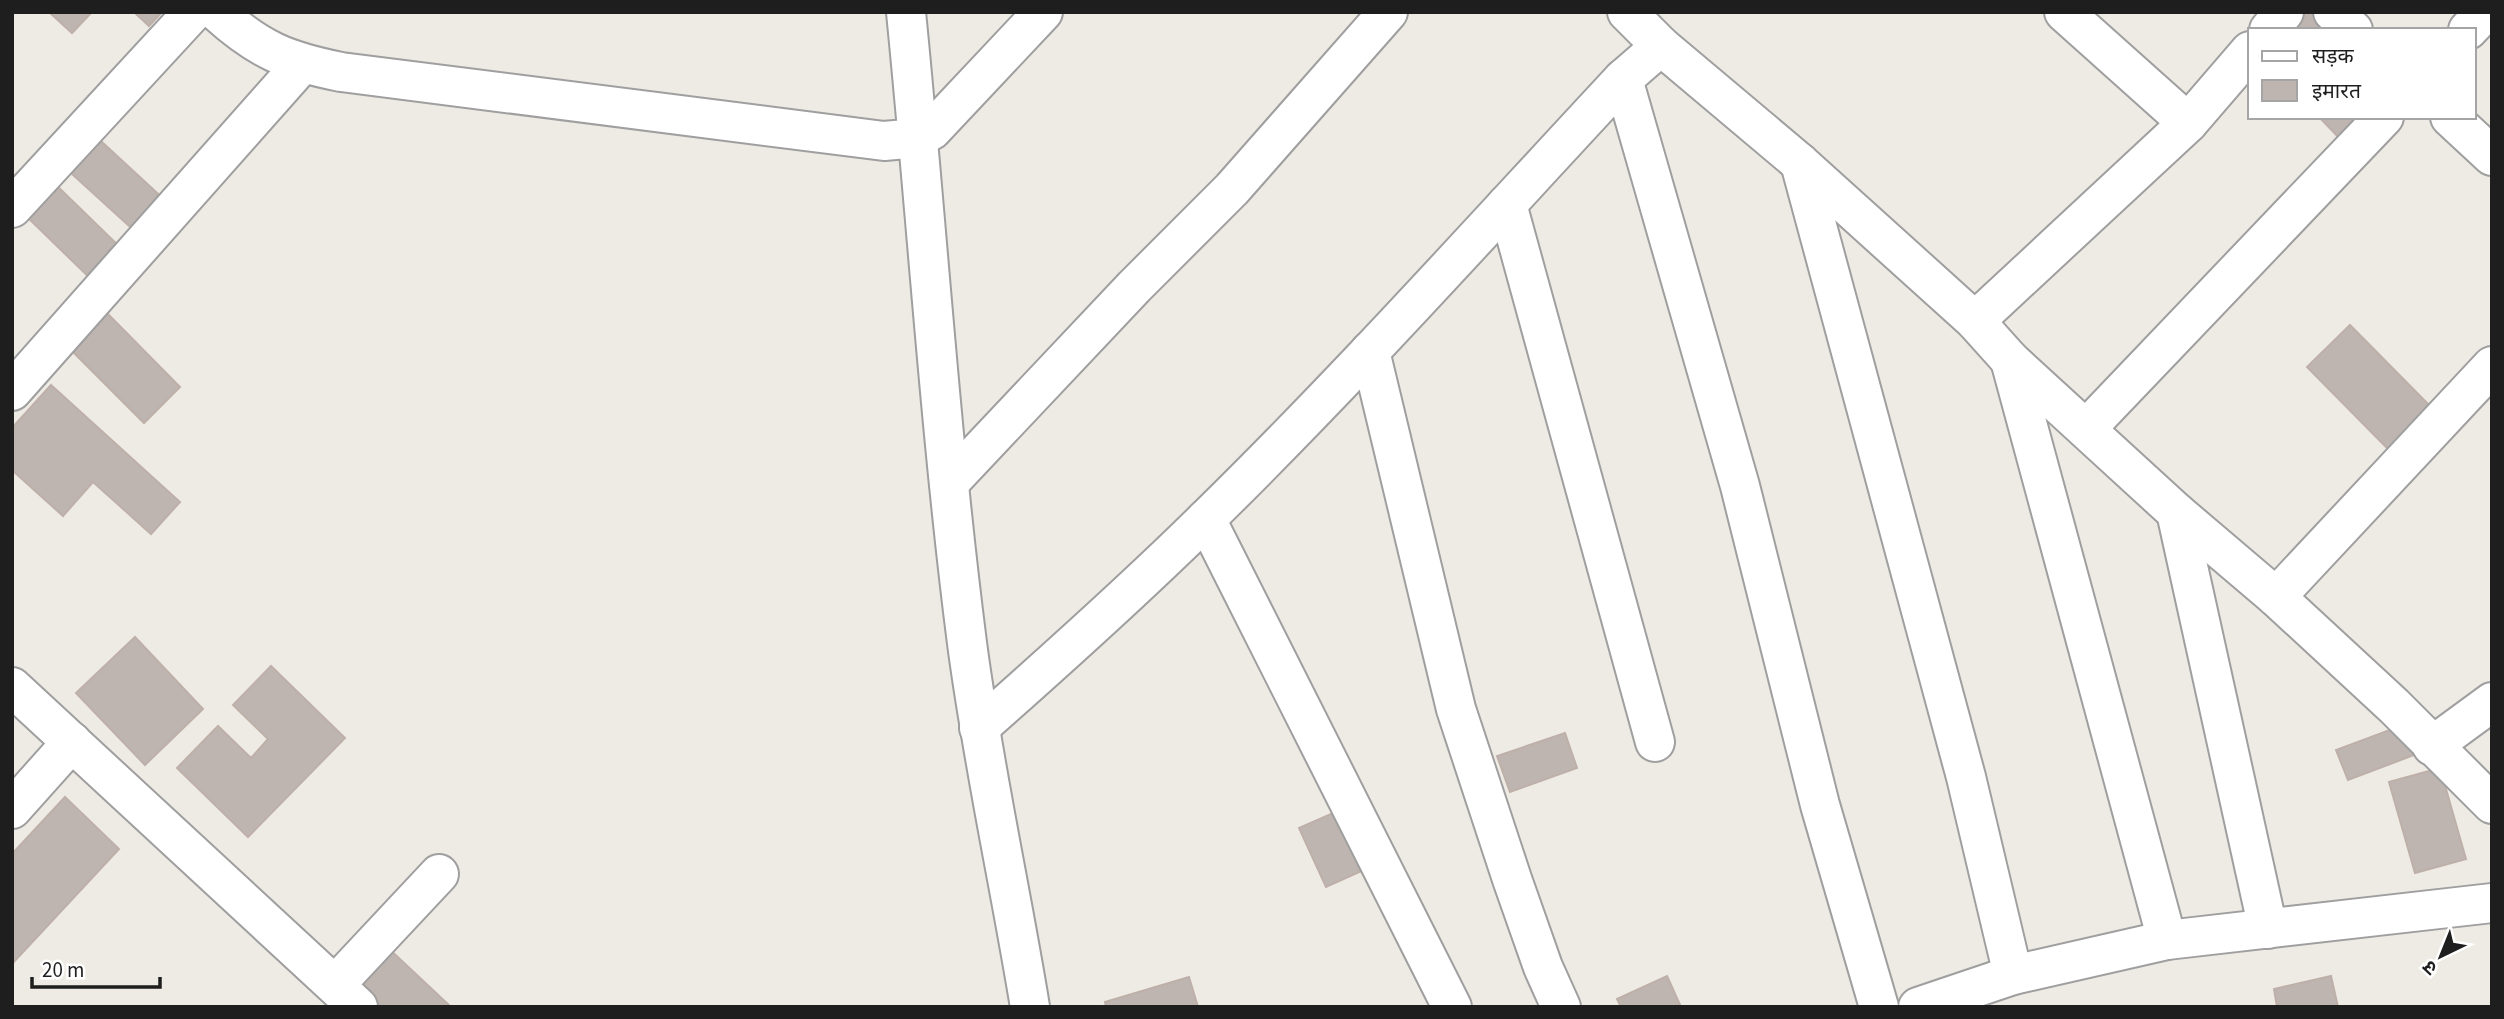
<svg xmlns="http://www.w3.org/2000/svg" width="2504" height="1019" font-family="'Source Sans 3','Noto Sans Devanagari',sans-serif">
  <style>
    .building { fill: #beb5b1; stroke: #beb0a8; stroke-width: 2 }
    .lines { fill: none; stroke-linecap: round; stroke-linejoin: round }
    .street-casing { stroke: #9f9f9f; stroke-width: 42 }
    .street { stroke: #fff; stroke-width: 38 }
  </style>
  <rect width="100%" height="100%" fill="#eeeae4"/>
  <g class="building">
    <polygon points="49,12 92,12 72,33"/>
    <polygon points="134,12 162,12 149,26"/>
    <polygon points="2294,12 2327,12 2344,30 2276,30"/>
    <polygon points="2319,117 2373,117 2345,144"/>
    <polygon points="90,131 167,202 138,234 61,164"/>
    <polygon points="54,183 125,252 95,283 24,214"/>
    <polygon points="103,309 180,387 144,423 66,345"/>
    <polygon points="2350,325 2434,410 2391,452 2307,367"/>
    <polygon points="51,385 180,502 151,534 93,482 63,516 12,470 12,428"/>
    <polygon points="135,637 203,709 145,765 76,693"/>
    <polygon points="271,666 345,738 248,837 177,768 218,726 251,758 268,739 233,705"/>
    <polygon points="2403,725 2414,755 2348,780 2336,750"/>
    <polygon points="1565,733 1577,768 1510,792 1497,756"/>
    <polygon points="2440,768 2466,859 2415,873 2389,782"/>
    <polygon points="65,797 119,849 12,964 12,854"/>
    <polygon points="1340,810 1366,869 1326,887 1299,828"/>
    <polygon points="386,946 451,1007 381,1007 353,981"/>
    <polygon points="1667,976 1681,1007 1621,1007 1617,999"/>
    <polygon points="2331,976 2338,1007 2277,1007 2274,989"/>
    <polygon points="1189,977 1198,1007 1106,1007 1105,1002"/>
  </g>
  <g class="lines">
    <defs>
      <g id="street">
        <path d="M 217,12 C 259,50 286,61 341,72 L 884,141 L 918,138 L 932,130 L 1043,12"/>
        <path d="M 906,12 C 927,222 940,433 967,643 C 983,765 1010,885 1030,1007"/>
        <polyline points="1627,12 1661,46 1800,163 1975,321 2010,360 2176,512 2276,597 2394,706 2492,804"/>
        <polyline points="2064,12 2188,123"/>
        <polyline points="2333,12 2353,30"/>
        <polyline points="2269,30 2284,12"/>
        <polyline points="2468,30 2485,12"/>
        <polyline points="1623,79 1740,486 1820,805 1879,1007"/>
        <polyline points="2450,117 2492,156"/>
        <polyline points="1800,163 1966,777 2013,975"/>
        <polyline points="1507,204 1655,742"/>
        <polyline points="12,208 193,12"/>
        <polyline points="1975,321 2188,123 2250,51"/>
        <polyline points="1370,351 1456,709 1512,879 1543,967 1561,1007"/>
        <polyline points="2010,360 2167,940"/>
        <polyline points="12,391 302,64"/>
        <polyline points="2086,429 2384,117"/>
        <polyline points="949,483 1134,287 1232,189 1388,12"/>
        <polyline points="2176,512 2268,929"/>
        <polyline points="1206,519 1452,1007"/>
        <polyline points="2276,597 2492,366"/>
        <polyline points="12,687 358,1007"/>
        <path d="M 979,728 C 1056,660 1132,592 1205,520 C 1350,378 1485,227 1623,79 L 1661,46"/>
        <polyline points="2432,746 2492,702"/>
        <polyline points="12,809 72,742"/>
        <polyline points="335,985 439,874"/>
        <polyline points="1918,1007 2013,975 2167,940 2492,903"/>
      </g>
    </defs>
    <use href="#street" class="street-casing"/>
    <use href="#street" class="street"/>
  </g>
  <rect width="2504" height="1019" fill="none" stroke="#1e1e1e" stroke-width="28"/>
  <rect x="2248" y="28" width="228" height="91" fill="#ffffff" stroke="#a5a5a5" stroke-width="2"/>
  <rect x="2262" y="51" width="35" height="10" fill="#ffffff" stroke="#a5a5a5" stroke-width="2"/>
  <text x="2312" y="63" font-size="21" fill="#1e1e1e">सड़क</text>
  <rect x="2262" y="80" width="35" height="21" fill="#beb5b1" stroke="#a5a5a5" stroke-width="2"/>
  <text x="2312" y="98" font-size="21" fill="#1e1e1e">इमारत</text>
  <g transform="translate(2441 956) rotate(223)" stroke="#ffffff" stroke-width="5" paint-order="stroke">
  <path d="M0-5L12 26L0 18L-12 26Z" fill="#1e1e1e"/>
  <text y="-10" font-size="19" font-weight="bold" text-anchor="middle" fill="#1e1e1e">उ</text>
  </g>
  <path d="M32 977v10h128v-10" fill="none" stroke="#1e1e1e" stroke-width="3.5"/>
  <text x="42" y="977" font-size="21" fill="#1e1e1e" stroke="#ffffff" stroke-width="5" paint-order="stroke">20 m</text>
</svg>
